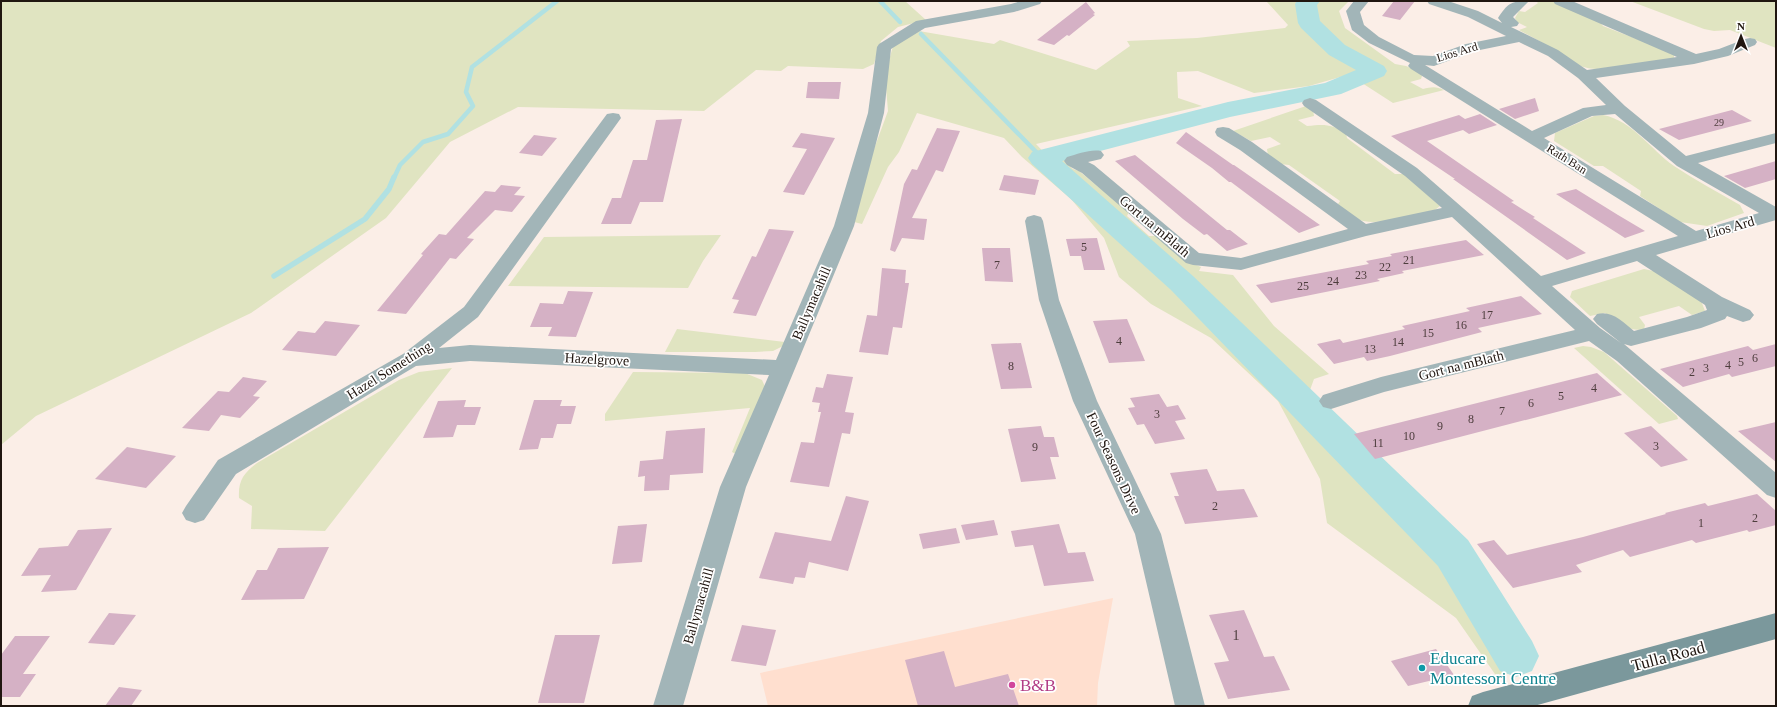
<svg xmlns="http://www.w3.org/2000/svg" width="1777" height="707" font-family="Georgia,serif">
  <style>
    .built { fill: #ffdfcf }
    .green { fill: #e0e4c1 }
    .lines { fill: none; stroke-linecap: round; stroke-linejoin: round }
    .stream-far1 { stroke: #b1e1e2; stroke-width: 4.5 }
    .stream { stroke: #b1e1e2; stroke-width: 5.5 }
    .river { fill: #b1e1e2; fill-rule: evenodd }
    .building { fill: #d5b1c5 }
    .street { fill: #a2b5b8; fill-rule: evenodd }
    .secondary { fill: #7b989c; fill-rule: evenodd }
    .culture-dot { fill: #0f9aa8; stroke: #fff; stroke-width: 1.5 }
    .hotel-dot { fill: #d1479c; stroke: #fff; stroke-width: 1.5 }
    .labels { text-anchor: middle; stroke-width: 3.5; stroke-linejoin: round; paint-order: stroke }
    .far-number-label { font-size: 10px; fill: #4d3d3d }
    .far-street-label { font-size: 12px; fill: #201610; stroke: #fff }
    .number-label { font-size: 12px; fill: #4d3d3d }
    .street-label { font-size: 14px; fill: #201610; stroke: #fff }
    .near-number-label { font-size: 14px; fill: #4d3d3d }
    .near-street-label { font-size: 17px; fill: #201610; stroke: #fff }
    .near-culture-label { font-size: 17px; fill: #0d838f; stroke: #fff; text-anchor: start }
    .near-hotel-label { font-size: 17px; fill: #b23c85; stroke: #fff; text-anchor: start }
  </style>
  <rect width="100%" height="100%" fill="#fbeee7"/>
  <polygon class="built" points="1113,598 1098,683 1097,706 768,706 760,673"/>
  <g class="green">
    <polygon points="1,1 905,1 926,20 898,27 881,41 874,64 863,69 788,66 781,71 756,70 704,111 518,107 450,142 386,218 251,313 36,416 1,445"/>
    <path d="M 1266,1 L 1349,1 L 1339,11 L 1345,28 L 1395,64 L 1406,66 L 1420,72 L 1422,76 L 1421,79 L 1410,82 L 1423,89 C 1431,87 1436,86 1444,90 L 1393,103 L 1362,83 L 1374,79 L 1361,71 L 1309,86 L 1254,93 L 1198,71 L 1177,72 L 1178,98 L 1202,106 L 1036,144 L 1051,160 L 1241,340 L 1055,159 L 1099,148 L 1100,150 L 1064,161 L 1073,169 L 1079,171 L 1129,212 L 1127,216 L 1149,236 L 1158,236 L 1184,260 L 1201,267 L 1199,271 L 1233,275 L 1274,326 L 1329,374 L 1314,379 L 1310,390 L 1320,407 L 1334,417 L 1329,423 L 1464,550 L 1536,660 L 1515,672 L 1497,677 L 1456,618 L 1327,523 L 1320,479 L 1278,401 L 1211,338 L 1151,304 L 1119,277 L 1104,238 L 1071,199 L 1022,157 L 1004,138 L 917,113 L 899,152 L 888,167 L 862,224 L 854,222 L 867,168 L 888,111 L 885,75 L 893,46 L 919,31 L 994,44 L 1000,40 L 1096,70 L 1130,46 L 1127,41 L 1197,38 L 1285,28 L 1288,25 Z"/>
    <path d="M 1536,1 L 1554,1 L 1600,22 L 1603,26 C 1627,36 1651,43 1674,54 L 1674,59 L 1597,69 C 1578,68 1573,62 1558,52 C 1545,44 1532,37 1519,30 L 1527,27 L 1517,22 L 1515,18 L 1519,11 L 1525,12 L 1538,3 Z"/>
    <polygon points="1630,1 1776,1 1776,48 1730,30 1714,31 1704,29"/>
    <path d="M 1306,106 L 1313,110 L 1314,116 L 1298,120 L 1307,126 C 1325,124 1331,124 1346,133 L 1347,138 L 1395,174 L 1404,174 L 1440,206 L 1435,210 C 1415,214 1374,229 1355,218 C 1349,214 1344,209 1338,204 L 1340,201 L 1289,165 L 1280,164 L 1268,156 L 1267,149 L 1281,144 L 1270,137 L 1251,141 L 1233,131 Z"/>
    <path d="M 1603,115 C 1633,121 1650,149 1674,166 C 1695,180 1718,192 1740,205 L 1744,213 L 1707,226 L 1680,222 L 1640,196 L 1641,191 L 1603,166 L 1594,166 L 1554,141 L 1555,133 L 1594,116 Z"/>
    <polygon points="721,235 703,261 688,288 508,286 544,237"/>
    <path d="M 1644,269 L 1658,272 L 1700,298 L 1705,311 L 1692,315 L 1679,306 L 1639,317 L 1645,325 L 1644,330 C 1626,330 1619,325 1605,313 L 1590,316 L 1570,297 L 1572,291 Z"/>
    <polygon points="677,329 785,342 783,346 773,351 755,352 665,352"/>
    <polygon points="1583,346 1591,347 1604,352 1677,416 1678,419 1659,424 1574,348"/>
    <path d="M 452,368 L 325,531 L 251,529 L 252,506 L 239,498 C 238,480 244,473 257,463 L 399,380 L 419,372 Z"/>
    <polygon points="633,372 745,373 762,380 766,389 738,455 732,452 750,408 605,421 605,414"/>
  </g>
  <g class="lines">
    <g class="stream-far1">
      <polyline points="880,1 900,22"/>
      <polyline points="921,34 1042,158"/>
      <polyline points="394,178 400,165 423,142 448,134 473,106 466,92 472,67 557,1"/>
    </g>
    <polyline class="stream" points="274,276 365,219 389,189 394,177"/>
    <polygon class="river" points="1297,1 1320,1 1317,5 1320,21 1345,45 1384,66 1387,71 1384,76 1341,94 1230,117 1062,161 1193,276 1468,540 1532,641 1539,656 1532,671 1516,677 1500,671 1438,566 1171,290 1032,164 1028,158 1032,152 1228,102 1325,83 1356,70 1329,55 1301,28 1298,23 1295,4"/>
  </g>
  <g class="building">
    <polygon points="1394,1 1415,1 1400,20 1382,16"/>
    <polygon points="1086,2 1095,13 1093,14 1095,15 1069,36 1067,35 1054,45 1037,40"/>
    <polygon points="808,82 841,82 839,99 806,98"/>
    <polygon points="1535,98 1539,111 1515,119 1499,109"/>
    <polygon points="1732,110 1752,121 1679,140 1659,129"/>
    <polygon points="1480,114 1497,125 1469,134 1463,130 1427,141 1514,201 1511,202 1535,217 1533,218 1586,253 1567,260 1453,179 1455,179 1391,136 1459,115 1465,119"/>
    <polygon points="682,119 663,202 640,202 631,224 601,224 612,198 621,198 633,160 647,160 656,120"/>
    <polygon points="937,128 960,131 943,172 936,170 912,218 927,219 924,240 902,238 895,252 890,250 904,184 912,169 917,170"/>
    <polygon points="1186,132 1233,165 1234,165 1320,225 1299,233 1231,182 1229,182 1212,168 1176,143"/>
    <polygon points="801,133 835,138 804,195 783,192 807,149 792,147"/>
    <polygon points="534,135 557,138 542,156 519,153"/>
    <polygon points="1135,155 1227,230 1230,230 1248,244 1227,251 1207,234 1204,235 1183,219 1115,161"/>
    <polygon points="1776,161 1776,179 1745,188 1724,176"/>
    <polygon points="1004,175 1039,180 1035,195 999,190"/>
    <polygon points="501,185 521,187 514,195 525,196 512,212 495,210 467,238 474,239 456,259 450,258 406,314 377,311 423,255 421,254 439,234 446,235 485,191 495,192"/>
    <polygon points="1576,189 1618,215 1645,231 1625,238 1556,194"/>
    <polygon points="769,229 794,231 756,316 733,313 739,300 732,299 752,256 756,257"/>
    <polygon points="1097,238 1105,270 1084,270 1081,256 1070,256 1066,239"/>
    <polygon points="1466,240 1484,255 1402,271 1404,273 1377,279 1380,281 1271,303 1256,285 1342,269 1369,264 1366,261 1392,256 1390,254"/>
    <polygon points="982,248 1010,248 1013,282 985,281"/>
    <polygon points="882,268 906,270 905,283 909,283 902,328 893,327 888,355 859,352 867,315 877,316"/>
    <polygon points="568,291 593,292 576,337 548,336 552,327 530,327 540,303 563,304"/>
    <polygon points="1521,296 1542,314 1478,328 1482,332 1390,356 1367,361 1364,357 1334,364 1317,344 1340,339 1343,343 1378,335 1405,329 1402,326 1470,311 1466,308"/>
    <polygon points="1127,319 1145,361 1109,363 1093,321"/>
    <polygon points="325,321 360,325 336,356 282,350 298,331 315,333"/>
    <polygon points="1021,343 1032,388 1001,389 991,344"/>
    <polygon points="1776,344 1776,366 1732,377 1729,374 1683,387 1660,369 1748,346 1753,350"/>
    <polygon points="1597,373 1622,395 1375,459 1354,434"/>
    <polygon points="827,374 853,377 845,412 854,413 850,434 842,433 829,487 790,482 801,442 814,443 821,412 818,412 820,403 812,402 816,387 823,388"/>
    <polygon points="243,377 267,381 253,396 260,397 240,418 221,415 209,431 182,428 218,391 229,392"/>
    <polygon points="1159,394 1167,407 1178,405 1186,419 1175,421 1185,439 1155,444 1144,424 1137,425 1128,408 1135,407 1130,398"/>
    <polygon points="466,400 464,407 481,407 475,425 457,425 453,437 423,438 438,401"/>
    <polygon points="534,400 562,400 560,406 576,406 571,424 557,424 553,438 541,438 538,449 519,450"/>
    <polygon points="1776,422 1776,462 1738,431"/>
    <polygon points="1041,426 1044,437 1054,437 1059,457 1050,457 1056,479 1021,482 1008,429"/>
    <polygon points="1651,426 1688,460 1661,467 1624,433"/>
    <polygon points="705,428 703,473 670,475 669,490 644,491 645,476 638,477 640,461 663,459 666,431"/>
    <polygon points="127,447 149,451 176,456 146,488 95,479"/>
    <polygon points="1207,469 1217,491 1244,489 1258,517 1185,524 1174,496 1179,496 1170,473"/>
    <polygon points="1757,494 1776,511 1776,525 1749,532 1747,530 1696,543 1692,540 1630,557 1623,550 1576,565 1582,572 1513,588 1477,544 1494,540 1507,555 1583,537 1666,514 1665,513 1705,503 1708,506"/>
    <polygon points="846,496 869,501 848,571 809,562 805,578 795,577 793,584 759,578 775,532 831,541"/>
    <polygon points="994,520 998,535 966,540 961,525"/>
    <polygon points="647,524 642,562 612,564 618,526"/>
    <polygon points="1059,524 1068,553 1085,552 1094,581 1044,586 1033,545 1015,547 1011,531"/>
    <polygon points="112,528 76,590 41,592 51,575 21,576 39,548 68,546 78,530"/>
    <polygon points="956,528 960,543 923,549 919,534"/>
    <polygon points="329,547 304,599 241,600 257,570 267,570 278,548"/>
    <polygon points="1244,610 1264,657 1274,656 1290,690 1228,699 1214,663 1229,661 1209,615"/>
    <polygon points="109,613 136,615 114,645 88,643"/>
    <polygon points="742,625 776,630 766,666 731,661"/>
    <polygon points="555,635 600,635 584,703 538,703"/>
    <polygon points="15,636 50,636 23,674 36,674 20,697 1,697 1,655"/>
    <polygon points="1436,649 1454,675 1408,686 1391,661"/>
    <polygon points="944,651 955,687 1008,674 1019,706 918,706 905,660"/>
    <polygon points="119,687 142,690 131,706 105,706"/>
  </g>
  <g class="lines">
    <g class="street">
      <polygon points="1021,1 1042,1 1040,4 1014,12 925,28 891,49 884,113 854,226 746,487 683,706 653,706 720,487 769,375 470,361 416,366 236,474 204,520 195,523 186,520 182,513 186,506 218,460 403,354 464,307 607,114 613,113 619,114 621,118 478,317 439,348 470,345 776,360 834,226 868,113 877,47 879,44 916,21 1011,4"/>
      <path d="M 1354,1 L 1369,1 L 1360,12 L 1364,25 L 1379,37 L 1414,55 L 1433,56 L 1466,44 L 1506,36 L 1468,17 L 1429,4 L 1427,1 L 1448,1 L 1478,11 L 1502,23 L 1498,18 C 1508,3 1511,1 1529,1 L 1513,17 L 1519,23 L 1517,26 L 1511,27 L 1558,50 L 1587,70 L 1677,57 L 1555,4 L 1553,1 L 1572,1 L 1696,54 L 1719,49 L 1745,39 L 1750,38 L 1755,39 L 1757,42 L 1755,45 L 1728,56 L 1694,64 L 1596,78 L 1625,106 L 1686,156 L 1776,133 L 1776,143 L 1698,163 L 1776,207 L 1776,220 L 1656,255 L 1722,297 L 1750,310 L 1754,315 L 1750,320 L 1743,322 L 1727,316 L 1725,319 L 1701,328 L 1631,346 L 1624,344 L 1776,473 L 1776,498 L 1767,495 L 1617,361 L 1589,341 L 1384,392 L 1331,409 L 1323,407 L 1319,401 L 1323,395 L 1381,377 L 1575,330 L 1452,217 L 1366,236 L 1241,270 L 1193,265 L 1186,263 L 1082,173 L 1067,165 L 1064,161 L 1067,157 C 1078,154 1090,149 1101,151 L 1104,155 L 1101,159 L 1088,162 L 1094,165 L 1199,253 L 1241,258 L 1348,229 L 1240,150 L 1217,136 L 1215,132 L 1217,128 L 1223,127 L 1229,128 L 1252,142 L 1366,224 L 1442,208 L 1405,176 L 1304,106 L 1302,103 L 1304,100 L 1310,98 L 1316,100 L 1417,168 L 1541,276 L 1678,236 L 1411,69 L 1408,66 L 1410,63 L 1369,43 L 1352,30 L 1346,11 ZM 1519,42 L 1548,56 L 1578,78 L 1606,105 L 1583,108 L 1532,131 L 1425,65 L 1434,66 L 1475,51 ZM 1615,114 L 1677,166 L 1759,213 L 1696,231 L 1544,138 L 1592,116 ZM 1637,261 L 1705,305 L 1707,310 L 1687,317 L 1634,331 C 1623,322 1612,310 1597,314 L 1593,319 L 1597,324 L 1621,343 L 1600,328 L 1552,286 Z"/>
      <polygon points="1034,215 1041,217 1043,221 1059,300 1097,401 1161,534 1205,706 1175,706 1135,534 1073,401 1039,300 1025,221 1027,217"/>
    </g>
    <polygon class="secondary" points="1776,613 1776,639 1534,706 1468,706 1472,696 1483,692"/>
  </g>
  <circle class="culture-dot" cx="1422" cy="668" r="4"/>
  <circle class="hotel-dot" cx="1012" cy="685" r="4"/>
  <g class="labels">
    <g class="far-number-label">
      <text x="1719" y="126">29</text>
    </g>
    <g class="far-street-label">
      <text transform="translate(1457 52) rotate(-17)" y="4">Lios Ard</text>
      <text transform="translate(1567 159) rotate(32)" y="4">Rath Ban</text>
    </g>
    <g class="number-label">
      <text x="1084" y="251">5</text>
      <text x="1409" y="264">21</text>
      <text x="997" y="269">7</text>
      <text x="1385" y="271">22</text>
      <text x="1361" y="279">23</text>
      <text x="1333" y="285">24</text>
      <text x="1303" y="290">25</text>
      <text x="1487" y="319">17</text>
      <text x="1461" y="329">16</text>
      <text x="1428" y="337">15</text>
      <text x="1119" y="345">4</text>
      <text x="1398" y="346">14</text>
      <text x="1370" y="353">13</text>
      <text x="1755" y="362">6</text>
      <text x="1741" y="366">5</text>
      <text x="1728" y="369">4</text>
      <text x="1011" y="370">8</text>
      <text x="1706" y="372">3</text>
      <text x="1692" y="376">2</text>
      <text x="1594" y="392">4</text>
      <text x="1561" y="400">5</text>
      <text x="1531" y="407">6</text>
      <text x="1502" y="415">7</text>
      <text x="1157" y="418">3</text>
      <text x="1471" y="423">8</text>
      <text x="1440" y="430">9</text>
      <text x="1409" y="440">10</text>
      <text x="1378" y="447">11</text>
      <text x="1656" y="450">3</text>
      <text x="1035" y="451">9</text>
      <text x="1215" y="510">2</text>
      <text x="1755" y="522">2</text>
      <text x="1701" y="527">1</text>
    </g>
    <g class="street-label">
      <text transform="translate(1155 226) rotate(40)" y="5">Gort na mBlath</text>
      <text transform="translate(1730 227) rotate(-16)" y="5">Lios Ard</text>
      <text transform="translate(811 303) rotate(-67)" y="5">Ballymacahill</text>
      <text transform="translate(597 359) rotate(3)" y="5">Hazelgrove</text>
      <text transform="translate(1461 365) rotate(-14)" y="5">Gort na mBlath</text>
      <text transform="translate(389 370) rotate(-32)" y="5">Hazel Something</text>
      <text transform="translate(1114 463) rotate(65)" y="5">Four Seasons Drive</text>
      <text transform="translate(698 606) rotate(-74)" y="5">Ballymacahill</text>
    </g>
    <g class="near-number-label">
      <text x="1236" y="640">1</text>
    </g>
    <g class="near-street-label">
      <text transform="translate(1668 656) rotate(-15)" y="6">Tulla Road</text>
    </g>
    <g class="near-culture-label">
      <text x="1430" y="664">Educare<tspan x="1430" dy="20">Montessori Centre</tspan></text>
    </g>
    <g class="near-hotel-label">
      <text x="1020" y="691">B&amp;B</text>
    </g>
  </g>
  <rect width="1777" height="707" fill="none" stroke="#201610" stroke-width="4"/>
  <g transform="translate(1741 36)" stroke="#ffffff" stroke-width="3" paint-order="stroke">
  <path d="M0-3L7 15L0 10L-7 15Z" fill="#201610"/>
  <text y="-6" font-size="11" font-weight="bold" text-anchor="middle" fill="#201610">N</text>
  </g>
</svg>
